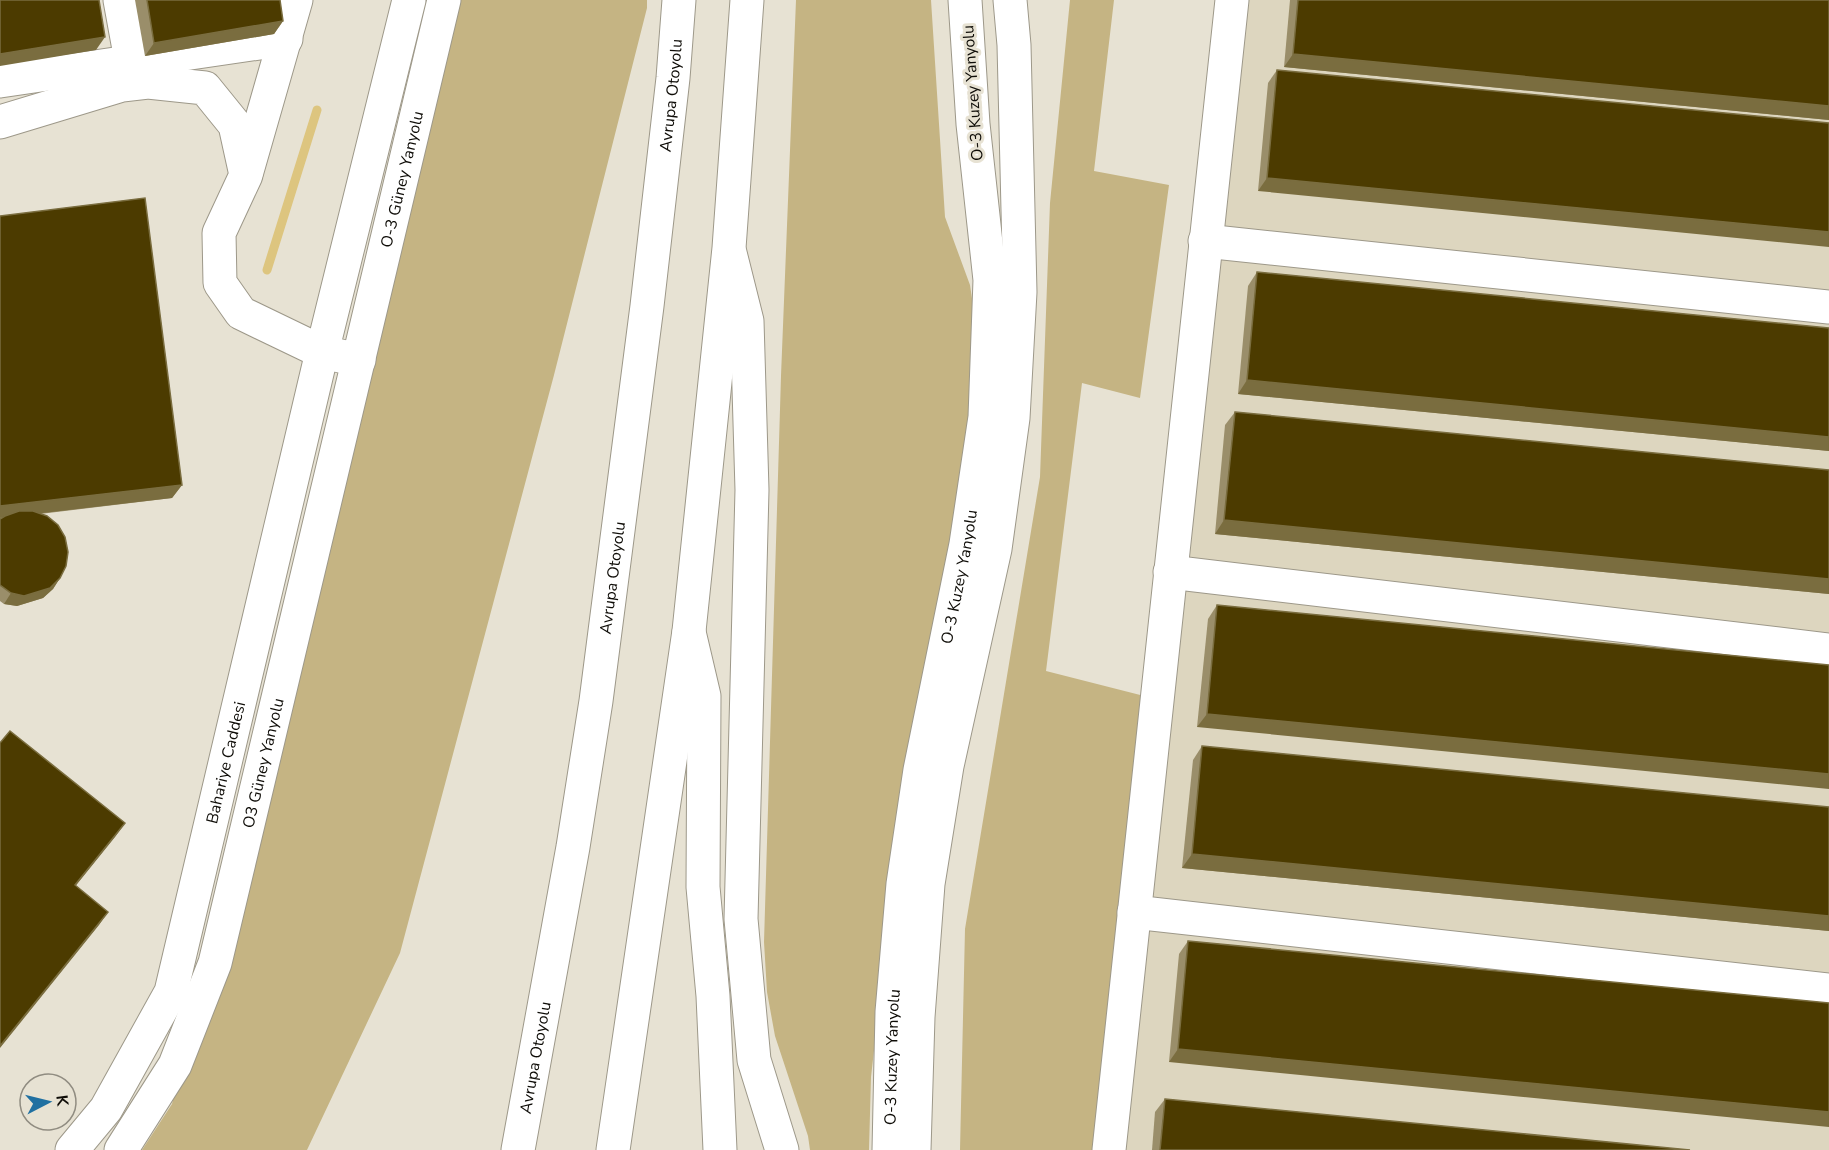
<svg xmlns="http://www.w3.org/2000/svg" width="1829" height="1150" font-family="'Nunito Sans',sans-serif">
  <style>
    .built { fill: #ddd6bf }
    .green { fill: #c5b483 }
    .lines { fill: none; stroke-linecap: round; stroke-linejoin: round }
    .stream { stroke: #ddc57f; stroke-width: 9 }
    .minor-casing { stroke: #9d9889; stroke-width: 35 }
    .major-casing { stroke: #9d9889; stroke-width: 35 }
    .highway-casing { stroke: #9d9889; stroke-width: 35 }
    .minor { stroke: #fff; stroke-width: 33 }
    .major { stroke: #fff; stroke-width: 33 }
    .highway { stroke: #fff; stroke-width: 33 }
    .wall { fill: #9a8e6a }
    .shaded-wall { fill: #7a6d3f }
    .building { fill: #4c3b00; stroke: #7a6d3f; stroke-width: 1.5 }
    .labels { text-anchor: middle; stroke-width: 6; stroke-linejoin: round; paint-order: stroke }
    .street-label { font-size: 16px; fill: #0e0c07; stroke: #e7e2d3 }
  </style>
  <rect width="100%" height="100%" fill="#e7e2d3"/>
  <polygon class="built" points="1220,0 1829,0 1829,1150 1098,1150"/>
  <g class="green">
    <polygon points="454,0 647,0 647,8 554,375 400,953 307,1150 142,1150 172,1104"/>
    <polygon points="796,0 931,0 945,217 970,285 976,326 975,416 903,796 871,1077 869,1150 810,1150 808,1136 775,1036 767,992 764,942 781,376"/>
    <polygon points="1070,0 1114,0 1094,171 1169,185 1140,398 1082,383 1046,671 1152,698 1098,1150 960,1150 965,929 1040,477 1050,203"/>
  </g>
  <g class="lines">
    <polyline class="stream" points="267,270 317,110"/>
    <defs>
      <g id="minor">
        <polyline points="120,0 131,60 124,80"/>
        <polyline points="0,81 286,39"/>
        <polyline points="0,122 122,85 148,82 205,88 235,125 246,175 219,233 220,283 241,313 322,352 359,360"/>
        <polyline points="247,171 296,0"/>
        <polyline points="1205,241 1829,307"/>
        <polyline points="730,253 747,321 752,490 741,919 754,1060 782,1150"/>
        <polyline points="1170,572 1829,650"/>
        <polyline points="689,632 704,696 703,887 713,996 720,1150"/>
        <polyline points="1134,912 1829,990"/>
        <polyline points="1109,1150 1232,0"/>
      </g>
      <g id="major">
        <path id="s1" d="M 72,1150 L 106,1109 L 171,992 L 322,352 L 409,0"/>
        <path id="s2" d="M 121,1150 L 175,1065 L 215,963 L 444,0"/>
        <path id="s3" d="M 889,1150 L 892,1012 L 903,884 L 920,770 L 966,544 L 985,417 L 990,280 L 973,124 L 965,0"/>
        <polyline points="914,1150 918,1017 928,884 947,766 995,549 1013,418 1020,292 1014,45 1010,0"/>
      </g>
      <g id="highway">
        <path id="s4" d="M 518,1150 L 573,847 L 596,701 L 647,306 L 673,78 L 679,0"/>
        <polyline points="613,1150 689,631 729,248 747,0"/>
      </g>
    </defs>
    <use href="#minor" class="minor-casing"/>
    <use href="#major" class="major-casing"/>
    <use href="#highway" class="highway-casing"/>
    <use href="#minor" class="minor"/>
    <use href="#major" class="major"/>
    <use href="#highway" class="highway"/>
  </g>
  <g class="wall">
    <polygon points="135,0 280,0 283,21 274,34 145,56"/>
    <polygon points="1290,0 1829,0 1829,120 1284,67"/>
    <polygon points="1277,70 1829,123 1258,191 1268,83"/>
    <polygon points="1257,272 1829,328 1829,451 1238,394 1248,286"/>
    <polygon points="1235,412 1829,470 1829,594 1215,534 1225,425"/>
    <polygon points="182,485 172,498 40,514 60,578 53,589 43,598 17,606 4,604 0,601 0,519 2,518"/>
    <polygon points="1217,605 1829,665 1197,727 1208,619"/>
    <polygon points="1202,746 1829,807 1829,931 1182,868 1193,760"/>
    <polygon points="1188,941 1829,1003 1169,1062 1179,954"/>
    <polygon points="1165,1099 1690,1150 1152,1150 1155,1112"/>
  </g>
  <g class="shaded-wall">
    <polygon points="283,21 274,34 145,56 154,43"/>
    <polygon points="105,37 96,50 0,66 0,54"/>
    <polygon points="1293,54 1829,106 1829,120 1284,67"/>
    <polygon points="1267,178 1829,232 1829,247 1258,191"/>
    <polygon points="1247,380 1829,437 1829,451 1238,394"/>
    <polygon points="182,485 172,498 0,518 0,506"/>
    <polygon points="1224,520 1829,579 1829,594 1215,534"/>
    <polygon points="60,578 53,589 43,598 17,606 4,604 11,593"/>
    <polygon points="1207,714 1829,774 1829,789 1197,727"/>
    <polygon points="125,823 115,837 65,899 75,885"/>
    <polygon points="1192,854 1829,916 1829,931 1182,868"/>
    <polygon points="108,912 99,925 0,1048 0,1046"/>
    <polygon points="1178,1049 1829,1112 1829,1127 1169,1062"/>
  </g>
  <g class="building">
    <polygon points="0,0 99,0 105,37 0,54"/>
    <polygon points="147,0 280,0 283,21 154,43"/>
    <polygon points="1298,0 1829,0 1829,106 1293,54"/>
    <polygon points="1277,70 1829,123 1829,232 1267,178"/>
    <polygon points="145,198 182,485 0,506 0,216"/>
    <polygon points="1257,272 1829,328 1829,437 1247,380"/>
    <polygon points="1235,412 1829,470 1829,579 1224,520"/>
    <polygon points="19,511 33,511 47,516 58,525 65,537 68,552 66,566 60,578 50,588 24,596 11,593 0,585 0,519 5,516"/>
    <polygon points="1217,605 1829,665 1829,774 1207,714"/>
    <polygon points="10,731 125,823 75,885 108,912 0,1046 0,743"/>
    <polygon points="1202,746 1829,807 1829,916 1192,854"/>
    <polygon points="1188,941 1829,1003 1829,1112 1178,1049"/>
    <polygon points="1165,1099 1690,1150 1160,1150"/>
  </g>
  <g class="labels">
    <g class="street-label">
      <text transform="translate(972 93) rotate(-94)" y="6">O-3 Kuzey Yanyolu</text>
      <text dy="6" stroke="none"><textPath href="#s4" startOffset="1066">Avrupa Otoyolu</textPath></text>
      <text dy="6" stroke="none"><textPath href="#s2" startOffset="1016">O-3 Güney Yanyolu</textPath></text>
      <text dy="6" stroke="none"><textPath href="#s3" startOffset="579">O-3 Kuzey Yanyolu</textPath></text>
      <text dy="6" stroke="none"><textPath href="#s4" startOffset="580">Avrupa Otoyolu</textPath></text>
      <text dy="6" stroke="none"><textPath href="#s1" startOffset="423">Bahariye Caddesi</textPath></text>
      <text dy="6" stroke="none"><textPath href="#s2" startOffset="416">O3 Güney Yanyolu</textPath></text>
      <text dy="6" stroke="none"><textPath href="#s4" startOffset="94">Avrupa Otoyolu</textPath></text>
      <text dy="6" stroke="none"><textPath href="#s3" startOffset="93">O-3 Kuzey Yanyolu</textPath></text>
    </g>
  </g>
  <g transform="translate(48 1102) rotate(83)"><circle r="28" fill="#e7e2d3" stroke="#908c81" stroke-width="1.5"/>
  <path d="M0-4.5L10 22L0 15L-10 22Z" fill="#2070a1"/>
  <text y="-9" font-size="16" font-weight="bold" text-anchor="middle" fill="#0e0c07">K</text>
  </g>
</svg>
